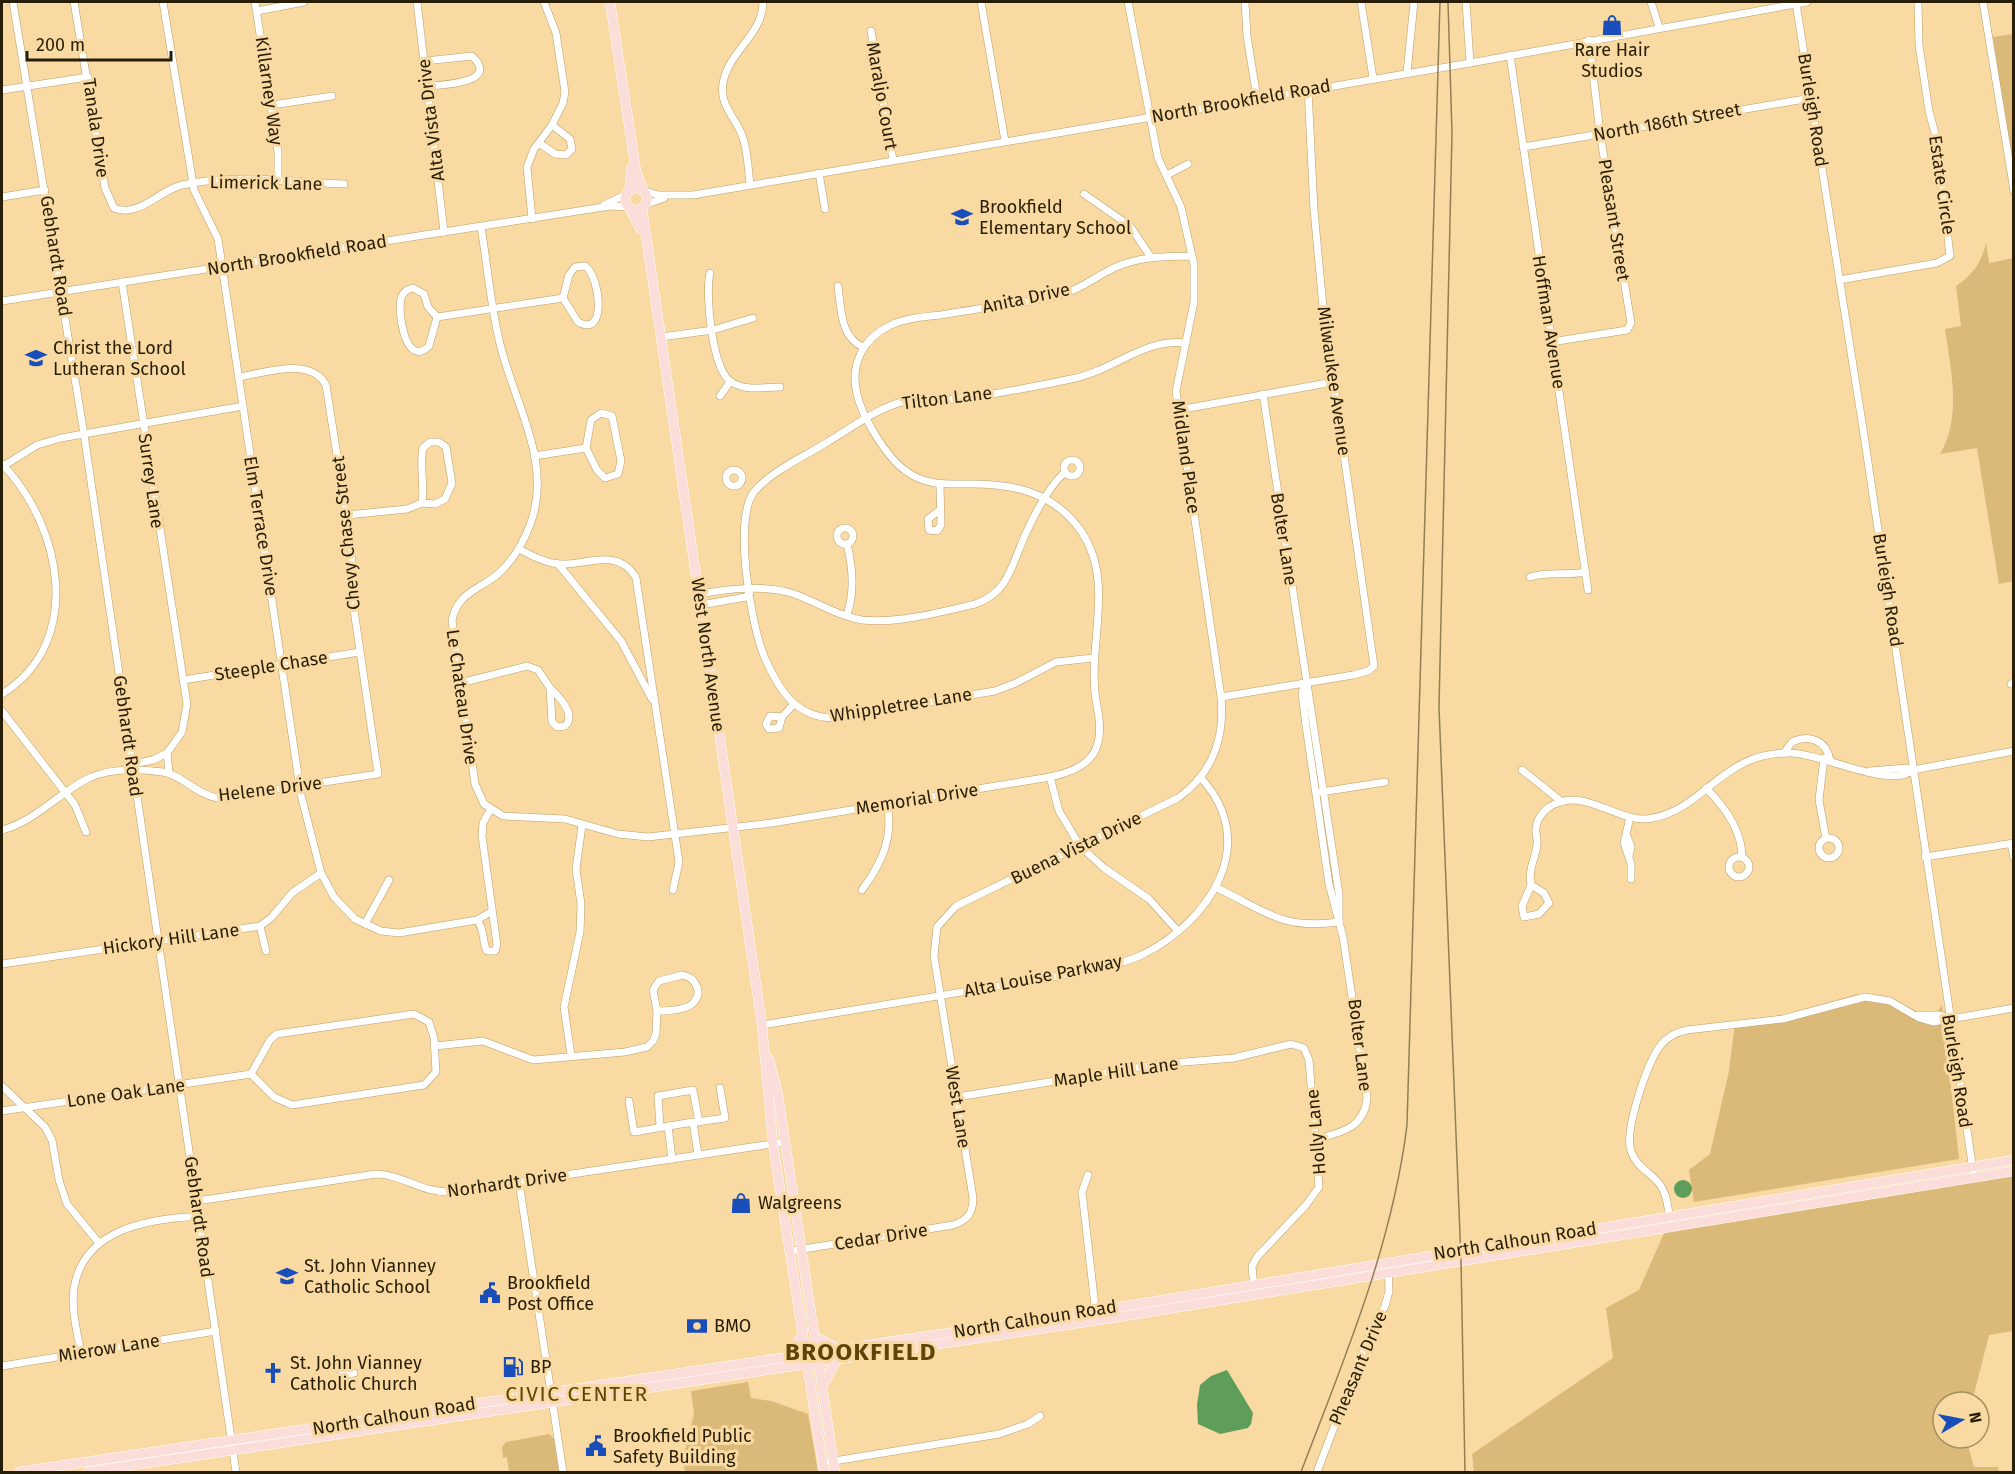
<svg xmlns="http://www.w3.org/2000/svg" width="2015" height="1474" font-family="'Fira Sans',sans-serif">
  <style>
    .green { fill: #dbb978 }
    .water { fill: #5f9e5a }
    .lines { fill: none; stroke-linecap: round; stroke-linejoin: round }
    .minor-casing { stroke: #bb9e68; stroke-width: 8 }
    .major-casing { stroke: #fff; stroke-width: 10 }
    .minor { stroke: #fff; stroke-width: 7 }
    .major { stroke: #fbddda; stroke-width: 9 }
    .rail { stroke: #927e56; stroke-width: 1.5 }
    .labels { text-anchor: middle; stroke-width: 6; stroke-linejoin: round; paint-order: stroke }
    .poi-label { font-size: 18px; fill: #281d06; stroke: #f8daa2; text-anchor: start }
    .street-label { font-size: 18px; fill: #281d06; stroke: #f8daa2 }
    .quarter-label { font-size: 21px; letter-spacing: 1.5px; fill: #5e4407; stroke: #f8daa2 }
    .district-label { font-size: 24px; font-weight: bold; letter-spacing: 1.5px; fill: #5e4407; stroke: #f8daa2 }
  </style>
  <rect width="100%" height="100%" fill="#f8daa2"/>
  <g class="green">
    <polygon points="2013,34 2013,170 1993,37"/>
    <path d="M 1986,243 L 1989,263 L 2014,258 L 2014,581 L 1999,584 L 1977,448 L 1940,454 C 1962,417 1951,370 1945,329 L 1961,326 L 1956,286 C 1973,274 1981,264 1986,243 Z"/>
    <polygon points="1858,994 1891,998 1916,1011 1937,1012 1942,1005 1959,1159 1694,1202 1689,1170 1710,1154 1729,1071 1735,1023 1775,1017"/>
    <polygon points="2013,1174 2013,1331 1989,1335 1972,1402 1943,1402 1943,1438 1966,1438 1974,1467 1998,1467 1999,1472 1474,1472 1472,1454 1613,1358 1606,1308 1639,1290 1665,1231"/>
    <polygon points="748,1382 751,1398 771,1401 808,1414 818,1472 685,1472 683,1459 694,1414 691,1391"/>
    <polygon points="549,1434 554,1439 559,1472 509,1472 507,1457 503,1458 502,1447 506,1442"/>
  </g>
  <g class="water">
    <circle cx="1683" cy="1189" r="9"/>
    <polygon points="1227,1370 1253,1413 1251,1424 1248,1428 1220,1434 1198,1424 1197,1405 1200,1385 1211,1376"/>
  </g>
  <g class="lines">
    <defs>
      <g id="minor">
        <polyline points="13,2 84,434 236,1472"/>
        <path d="M 74,2 L 105,188 L 114,208 C 139,218 158,191 182,185 C 234,173 291,182 344,184"/>
        <polyline points="163,2 194,190 218,239 301,795 321,873 334,897 355,919 381,931 399,933 477,920 492,911"/>
        <polyline points="255,2 278,152 278,181"/>
        <polyline points="417,2 444,232"/>
        <polyline points="981,2 1005,141"/>
        <polyline points="1245,2 1247,36 1257,98"/>
        <polyline points="1361,2 1373,78"/>
        <polyline points="1466,2 1470,63"/>
        <polyline points="1651,2 1659,27"/>
        <polyline points="1983,2 2014,191"/>
        <polyline points="1796,3 1864,435 1974,1177"/>
        <polyline points="257,11 304,2"/>
        <polyline points="871,31 893,160"/>
        <polyline points="1510,55 1588,590"/>
        <path d="M 425,61 L 472,56 C 501,83 442,85 428,86"/>
        <polyline points="1407,73 1414,2"/>
        <polyline points="2,90 88,77"/>
        <polyline points="272,105 332,96"/>
        <polyline points="539,143 555,154 566,155 572,149 570,139 552,125"/>
        <polyline points="1523,147 1811,98"/>
        <polyline points="819,173 825,209"/>
        <polyline points="1167,175 1188,164"/>
        <path d="M 750,184 C 748,169 748,153 743,138 C 737,118 719,107 723,83 C 728,52 763,35 763,2"/>
        <polyline points="645,191 658,195 693,195 1470,63 1807,2"/>
        <polyline points="1084,194 1130,226 1150,256"/>
        <polyline points="2,197 45,190"/>
        <polyline points="604,205 627,194"/>
        <polyline points="644,205 664,198"/>
        <polyline points="532,219 527,167 534,149 552,125 563,103 565,92 556,33 544,2"/>
        <path d="M 481,227 C 487,263 490,299 498,335 C 510,397 555,460 530,525 C 523,543 513,561 498,574 C 479,590 458,592 452,620 L 475,784 L 484,804 L 503,816 L 565,819 L 618,834 L 648,837 L 772,823 L 1050,777 C 1093,768 1106,749 1097,706 C 1085,647 1117,584 1081,531 C 1053,491 1011,483 966,484 C 944,484 924,485 906,471 C 887,458 862,417 857,394 C 850,366 862,339 889,326 C 904,318 924,317 941,315 C 980,308 1021,304 1060,295 C 1081,290 1097,275 1116,267 C 1142,256 1165,257 1192,256"/>
        <path d="M 585,266 C 600,276 608,339 578,322 L 563,298 L 569,275 L 575,267 Z"/>
        <path d="M 710,273 C 705,294 712,368 730,381 C 745,392 763,387 780,387"/>
        <polyline points="1839,280 1937,263 1950,256 1937,141 1929,111 1919,45 1918,2"/>
        <polyline points="122,282 187,704 182,732 167,753 169,773"/>
        <path d="M 838,286 C 841,308 840,337 863,347"/>
        <path d="M 413,288 L 424,294 L 428,307 L 437,317 L 429,346 C 405,370 396,308 402,296 C 404,291 408,289 413,288 Z"/>
        <polyline points="2,301 610,206 627,207"/>
        <polyline points="437,317 563,298"/>
        <polyline points="661,337 713,330 753,318"/>
        <polyline points="1551,342 1627,330 1631,323 1600,133 1589,40"/>
        <polyline points="1263,394 1339,894 1339,922"/>
        <polyline points="720,396 730,382"/>
        <polyline points="1178,410 1333,382"/>
        <polygon points="601,413 612,416 621,461 618,474 605,478 597,470 586,448 591,420"/>
        <path d="M 430,442 L 439,442 L 446,447 L 452,483 L 445,499 L 435,504 L 422,503 C 425,485 419,465 423,448 Z"/>
        <polyline points="534,456 586,448"/>
        <circle cx="1072" cy="468" r="8"/>
        <path d="M 2,464 C 62,526 85,642 2,694"/>
        <polyline points="2,467 37,445 61,438 243,406"/>
        <circle cx="734" cy="478" r="8"/>
        <polyline points="940,510 928,519 929,530 937,531 941,525 940,485"/>
        <polyline points="347,515 407,509 422,503"/>
        <circle cx="845" cy="536" r="8"/>
        <path d="M 519,549 C 530,555 546,563 559,564 C 586,566 618,546 636,578 L 679,862 L 673,890"/>
        <polyline points="558,564 621,641 652,699"/>
        <path d="M 1530,577 C 1549,571 1567,576 1586,572"/>
        <path d="M 699,594 C 728,589 765,584 794,594 C 817,602 837,616 862,620 C 895,624 942,612 975,604 C 1007,593 1011,568 1023,540 C 1033,517 1047,488 1065,472"/>
        <polyline points="701,605 746,597 750,591"/>
        <path d="M 847,615 C 855,591 853,568 847,544"/>
        <path d="M 1093,658 L 1056,662 L 1016,683 L 995,691 L 833,718 C 794,717 778,688 764,656 C 751,625 733,519 754,492 C 772,470 806,456 829,441 C 853,427 877,408 905,401 C 921,398 938,401 955,399 C 994,395 1033,387 1071,379 C 1114,371 1143,338 1186,343"/>
        <polyline points="183,680 360,652"/>
        <polyline points="460,683 527,666 538,670 550,688"/>
        <path d="M 1305,683 L 1302,693 L 1306,726 L 1329,884 L 1343,937 L 1367,1097 C 1365,1128 1342,1132 1317,1139"/>
        <polyline points="2011,684 2014,682"/>
        <path d="M 550,688 C 559,697 577,714 565,726 L 557,727 L 552,722 Z"/>
        <polyline points="1221,697 1353,675 1368,671 1374,666 1323,307 1314,210 1308,89"/>
        <polyline points="2,711 75,805 86,832"/>
        <polyline points="782,717 770,716 766,724 769,729 779,728 782,717 793,705"/>
        <path d="M 1784,753 L 1792,742 C 1809,734 1826,740 1830,760"/>
        <polyline points="1824,758 1819,800 1826,839"/>
        <polyline points="133,764 153,760 167,753"/>
        <polyline points="1522,770 1562,802"/>
        <polyline points="1870,771 1907,768 1913,770 2014,751"/>
        <polyline points="1050,777 1059,811 1080,846 1104,868 1149,899 1177,930"/>
        <path d="M 1706,788 C 1724,806 1742,830 1742,857"/>
        <polyline points="1321,792 1385,782"/>
        <polyline points="1630,817 1624,843 1631,864 1631,879"/>
        <path d="M 2,830 C 36,821 58,793 89,778 C 110,768 140,769 163,772 C 182,775 196,794 217,798 L 378,774 L 353,603 L 351,545 L 326,385 C 310,356 265,373 239,377"/>
        <polyline points="1627,836 1631,847 1629,856"/>
        <circle cx="1829" cy="848" r="10"/>
        <polyline points="2011,844 2014,858"/>
        <polyline points="1925,857 2014,843"/>
        <circle cx="1739" cy="867" r="10"/>
        <path d="M 1531,885 L 1522,906 L 1524,917 L 1539,914 L 1549,903 L 1544,893 L 1531,885 C 1528,869 1535,860 1537,845 C 1538,839 1535,833 1536,827 C 1537,820 1542,812 1548,808 C 1584,783 1618,826 1653,818 C 1707,807 1723,751 1791,753 C 1821,753 1891,790 1913,770"/>
        <path d="M 1217,888 C 1266,911 1281,930 1339,922"/>
        <path d="M 862,890 C 882,863 894,837 887,803"/>
        <path d="M 477,920 C 485,929 482,942 487,951 L 495,951 L 497,945 L 482,836 L 483,823 L 490,810"/>
        <polyline points="365,924 389,880"/>
        <polyline points="260,926 266,951"/>
        <polyline points="2,964 260,926 271,918 292,893 321,873"/>
        <path d="M 682,975 C 695,977 704,992 693,1003 C 686,1010 667,1011 657,1011 L 653,990 L 659,981 Z"/>
        <polygon points="414,1014 429,1022 434,1038 436,1072 424,1085 292,1105 274,1097 251,1074 270,1040 277,1034"/>
        <polyline points="1918,1015 1940,1015 1949,1018"/>
        <path d="M 762,1025 L 1077,973 C 1100,968 1123,964 1144,954 C 1210,920 1261,844 1201,778"/>
        <polyline points="435,1046 483,1041 533,1060 625,1052 647,1047 653,1041 656,1034 657,1011"/>
        <polyline points="571,1055 564,1007 580,932 581,904 576,869 582,825"/>
        <polyline points="2,1086 45,1127 52,1140 59,1180 67,1204 99,1243"/>
        <polyline points="957,1097 1160,1064 1234,1058 1291,1044 1304,1048 1309,1060 1319,1187 1306,1205 1257,1257 1252,1266 1254,1288"/>
        <polyline points="629,1101 634,1132 693,1122 698,1155"/>
        <polyline points="2,1111 251,1074"/>
        <polyline points="696,1122 725,1118 720,1088"/>
        <polyline points="668,1126 672,1159"/>
        <polyline points="660,1127 658,1096 693,1090 699,1122"/>
        <polyline points="1088,1175 1082,1192 1096,1315"/>
        <polyline points="519,1182 563,1472"/>
        <path d="M 197,1201 L 376,1174 C 405,1175 420,1193 452,1192 L 785,1142"/>
        <path d="M 1670,1221 C 1668,1208 1667,1192 1658,1182 C 1648,1171 1636,1166 1631,1151 C 1624,1132 1647,1062 1660,1046 C 1667,1037 1677,1032 1687,1030 L 1783,1019 L 1865,997 L 1890,1001 L 1919,1018 L 1933,1022 L 2014,1008"/>
        <path d="M 791,1251 L 953,1225 C 967,1220 973,1214 973,1198 L 934,956 L 937,927 L 956,906 L 1178,798 C 1213,773 1225,739 1221,697 L 1176,391 L 1194,302 L 1194,265 L 1181,207 L 1158,158 L 1128,2"/>
        <path d="M 81,1353 C 77,1332 71,1309 74,1288 C 84,1228 149,1219 199,1216"/>
        <polyline points="2,1366 216,1331"/>
        <polyline points="341,1375 354,1373"/>
        <polyline points="822,1463 999,1434 1028,1424 1040,1416"/>
        <polyline points="1317,1472 1368,1338 1385,1306 1389,1291 1388,1262"/>
      </g>
      <g id="major">
        <polyline points="610,2 636,171 642,188"/>
        <circle cx="636" cy="199" r="11"/>
        <polyline points="630,191 631,169"/>
        <polyline points="642,208 762,1025 773,1144 824,1472"/>
        <polyline points="630,209 640,228"/>
        <polyline points="769,1059 778,1095 835,1472"/>
        <polyline points="815,1337 841,1350"/>
        <polyline points="789,1358 803,1332"/>
        <polyline points="823,1385 836,1361"/>
        <polyline points="19,1472 1096,1311 2014,1160"/>
        <polyline points="88,1472 1112,1318 2014,1171"/>
      </g>
    </defs>
    <use href="#minor" class="minor-casing"/>
    <use href="#major" class="major-casing"/>
    <use href="#minor" class="minor"/>
    <use href="#major" class="major"/>
    <g class="rail">
      <polyline points="1448,2 1452,133 1439,707 1461,1260 1465,1472"/>
      <path d="M 1301,1472 C 1344,1359 1392,1247 1407,1125 L 1440,2"/>
    </g>
  </g>
  <defs>
    <symbol id="shop-bare" viewBox="-9 -9 18 18"><path d="M-5-2.5h2.3a2.7 3.5 0 0 1 5.4 0H5L5.5 6h-11ZM-1.5-2.5h3a1.5 2.3 0 0 0-3 0Z" fill="#194db9" stroke="#f8daa2" stroke-width="2.5" paint-order="stroke"/></symbol>
    <symbol id="school-bare" viewBox="-9 -9 18 18"><path d="M0-5L7-2L0 1L-7-2ZM-4 1L0 2.5L4 1V4Q0 6-4 4Z" fill="#194db9" stroke="#f8daa2" stroke-width="2.5" paint-order="stroke"/></symbol>
    <symbol id="civic-bare" viewBox="-9 -9 18 18"><path d="M-.6-6.5H3V-4.5H.6V-3L4-1V1h2V6H-6V1h2V-1L-.6-3ZM-1.2 2.5V6h2.4V2.5Z" fill="#194db9" stroke="#f8daa2" stroke-width="2.5" paint-order="stroke"/></symbol>
    <symbol id="bank-bare" viewBox="-9 -9 18 18"><path d="M-6-4H6V4H-6ZM0-2.3a2.3 2.3 0 1 0 0 4.6a2.3 2.3 0 1 0 0-4.6Z" fill="#194db9" stroke="#f8daa2" stroke-width="2.5" paint-order="stroke"/></symbol>
    <symbol id="fuel-bare" viewBox="-9 -9 18 18"><path d="M-5.5-6h7V0h2V4h1.3V-2.5L3-4.5l.8-.8L6-3V5H2.5V1h-1V6h-7ZM-4.2-4.7v3.2H.2V-4.7Z" fill="#194db9" stroke="#f8daa2" stroke-width="2.5" paint-order="stroke"/></symbol>
    <symbol id="church-bare" viewBox="-9 -9 18 18"><path d="M-1.2-6h2.4v3.5h3.3v2.4h-3.3V6h-2.4V-.1h-3.3v-2.4h3.3Z" fill="#194db9" stroke="#f8daa2" stroke-width="2.5" paint-order="stroke"/></symbol>
  </defs>
  <g fill-rule="evenodd">
    <use href="#shop-bare" x="1597" y="10" width="30" height="30"/>
    <use href="#school-bare" x="947" y="202" width="30" height="30"/>
    <use href="#school-bare" x="21" y="343" width="30" height="30"/>
    <use href="#shop-bare" x="726" y="1188" width="30" height="30"/>
    <use href="#school-bare" x="272" y="1261" width="30" height="30"/>
    <use href="#civic-bare" x="475" y="1278" width="30" height="30"/>
    <use href="#bank-bare" x="682" y="1311" width="30" height="30"/>
    <use href="#fuel-bare" x="498" y="1352" width="30" height="30"/>
    <use href="#church-bare" x="258" y="1358" width="30" height="30"/>
    <use href="#civic-bare" x="581" y="1431" width="30" height="30"/>
  </g>
  <g class="labels">
    <g class="poi-label">
      <text x="1612" y="56" text-anchor="middle">Rare Hair<tspan x="1612" dy="21">Studios</tspan></text>
      <text x="979" y="213">Brookfield<tspan x="979" dy="21">Elementary School</tspan></text>
      <text x="53" y="354">Christ the Lord<tspan x="53" dy="21">Lutheran School</tspan></text>
      <text x="758" y="1209">Walgreens</text>
      <text x="304" y="1272">St. John Vianney<tspan x="304" dy="21">Catholic School</tspan></text>
      <text x="507" y="1289">Brookfield<tspan x="507" dy="21">Post Office</tspan></text>
      <text x="714" y="1332">BMO</text>
      <text x="290" y="1369">St. John Vianney<tspan x="290" dy="21">Catholic Church</tspan></text>
      <text x="530" y="1373">BP</text>
      <text x="613" y="1442">Brookfield Public<tspan x="613" dy="21">Safety Building</tspan></text>
    </g>
    <g class="street-label">
      <text transform="translate(269 91) rotate(82)" y="6">Killarney Way</text>
      <text transform="translate(882 96) rotate(80)" y="6">Maraljo Court</text>
      <text transform="translate(1241 101) rotate(-10)" y="6">North Brookfield Road</text>
      <text transform="translate(1813 110) rotate(81)" y="6">Burleigh Road</text>
      <text transform="translate(431 120) rotate(-97)" y="6">Alta Vista Drive</text>
      <text transform="translate(1667 122) rotate(-10)" y="6">North 186th Street</text>
      <text transform="translate(96 128) rotate(82)" y="6">Tanala Drive</text>
      <text transform="translate(266 183) rotate(1)" y="6">Limerick Lane</text>
      <text transform="translate(1942 185) rotate(82)" y="6">Estate Circle</text>
      <text transform="translate(1614 220) rotate(81)" y="6">Pleasant Street</text>
      <text transform="translate(297 255) rotate(-9)" y="6">North Brookfield Road</text>
      <text transform="translate(56 256) rotate(81)" y="6">Gebhardt Road</text>
      <text transform="translate(1026 298) rotate(-12)" y="6">Anita Drive</text>
      <text transform="translate(1549 322) rotate(81)" y="6">Hoffman Avenue</text>
      <text transform="translate(1334 381) rotate(82)" y="6">Milwaukee Avenue</text>
      <text transform="translate(947 398) rotate(-7)" y="6">Tilton Lane</text>
      <text transform="translate(1186 457) rotate(82)" y="6">Midland Place</text>
      <text transform="translate(151 481) rotate(82)" y="6">Surrey Lane</text>
      <text transform="translate(261 526) rotate(81)" y="6">Elm Terrace Drive</text>
      <text transform="translate(346 533) rotate(-96)" y="6">Chevy Chase Street</text>
      <text transform="translate(1284 539) rotate(81)" y="6">Bolter Lane</text>
      <text transform="translate(1888 590) rotate(81)" y="6">Burleigh Road</text>
      <text transform="translate(708 655) rotate(82)" y="6">West North Avenue</text>
      <text transform="translate(271 666) rotate(-9)" y="6">Steeple Chase</text>
      <text transform="translate(462 697) rotate(82)" y="6">Le Chateau Drive</text>
      <text transform="translate(901 705) rotate(-9)" y="6">Whippletree Lane</text>
      <text transform="translate(128 736) rotate(82)" y="6">Gebhardt Road</text>
      <text transform="translate(270 789) rotate(-7)" y="6">Helene Drive</text>
      <text transform="translate(917 799) rotate(-9)" y="6">Memorial Drive</text>
      <text transform="translate(1076 848) rotate(-26)" y="6">Buena Vista Drive</text>
      <text transform="translate(171 939) rotate(-8)" y="6">Hickory Hill Lane</text>
      <text transform="translate(1043 976) rotate(-11)" y="6">Alta Louise Parkway</text>
      <text transform="translate(1360 1045) rotate(83)" y="6">Bolter Lane</text>
      <text transform="translate(1957 1071) rotate(81)" y="6">Burleigh Road</text>
      <text transform="translate(1116 1072) rotate(-8)" y="6">Maple Hill Lane</text>
      <text transform="translate(126 1093) rotate(-8)" y="6">Lone Oak Lane</text>
      <text transform="translate(958 1107) rotate(81)" y="6">West Lane</text>
      <text transform="translate(1316 1132) rotate(-95)" y="6">Holly Lane</text>
      <text transform="translate(507 1183) rotate(-8)" y="6">Norhardt Drive</text>
      <text transform="translate(199 1217) rotate(82)" y="6">Gebhardt Road</text>
      <text transform="translate(881 1237) rotate(-9)" y="6">Cedar Drive</text>
      <text transform="translate(1515 1241) rotate(-9)" y="6">North Calhoun Road</text>
      <text transform="translate(1035 1319) rotate(-9)" y="6">North Calhoun Road</text>
      <text transform="translate(109 1348) rotate(-9)" y="6">Mierow Lane</text>
      <text transform="translate(1358 1368) rotate(-67)" y="6">Pheasant Drive</text>
      <text transform="translate(394 1416) rotate(-9)" y="6">North Calhoun Road</text>
    </g>
    <g class="quarter-label">
      <text x="577" y="1401">CIVIC CENTER</text>
    </g>
    <g class="district-label">
      <text x="861" y="1360">BROOKFIELD</text>
    </g>
  </g>
  <rect width="2015" height="1474" fill="none" stroke="#281d06" stroke-width="6"/>
  <g transform="translate(1961 1420) rotate(80)"><circle r="28" fill="#f8daa2" stroke="#a58e64" stroke-width="1.5"/>
  <path d="M0-4.5L10 22L0 15L-10 22Z" fill="#194db9"/>
  <text y="-9" font-size="16" font-weight="bold" text-anchor="middle" fill="#281d06">N</text>
  </g>
  <path d="M27 51v9h144v-9" fill="none" stroke="#281d06" stroke-width="3"/>
  <text x="36" y="51" font-size="18" fill="#281d06" stroke="#f8daa2" stroke-width="4.5" paint-order="stroke">200 m</text>
</svg>
